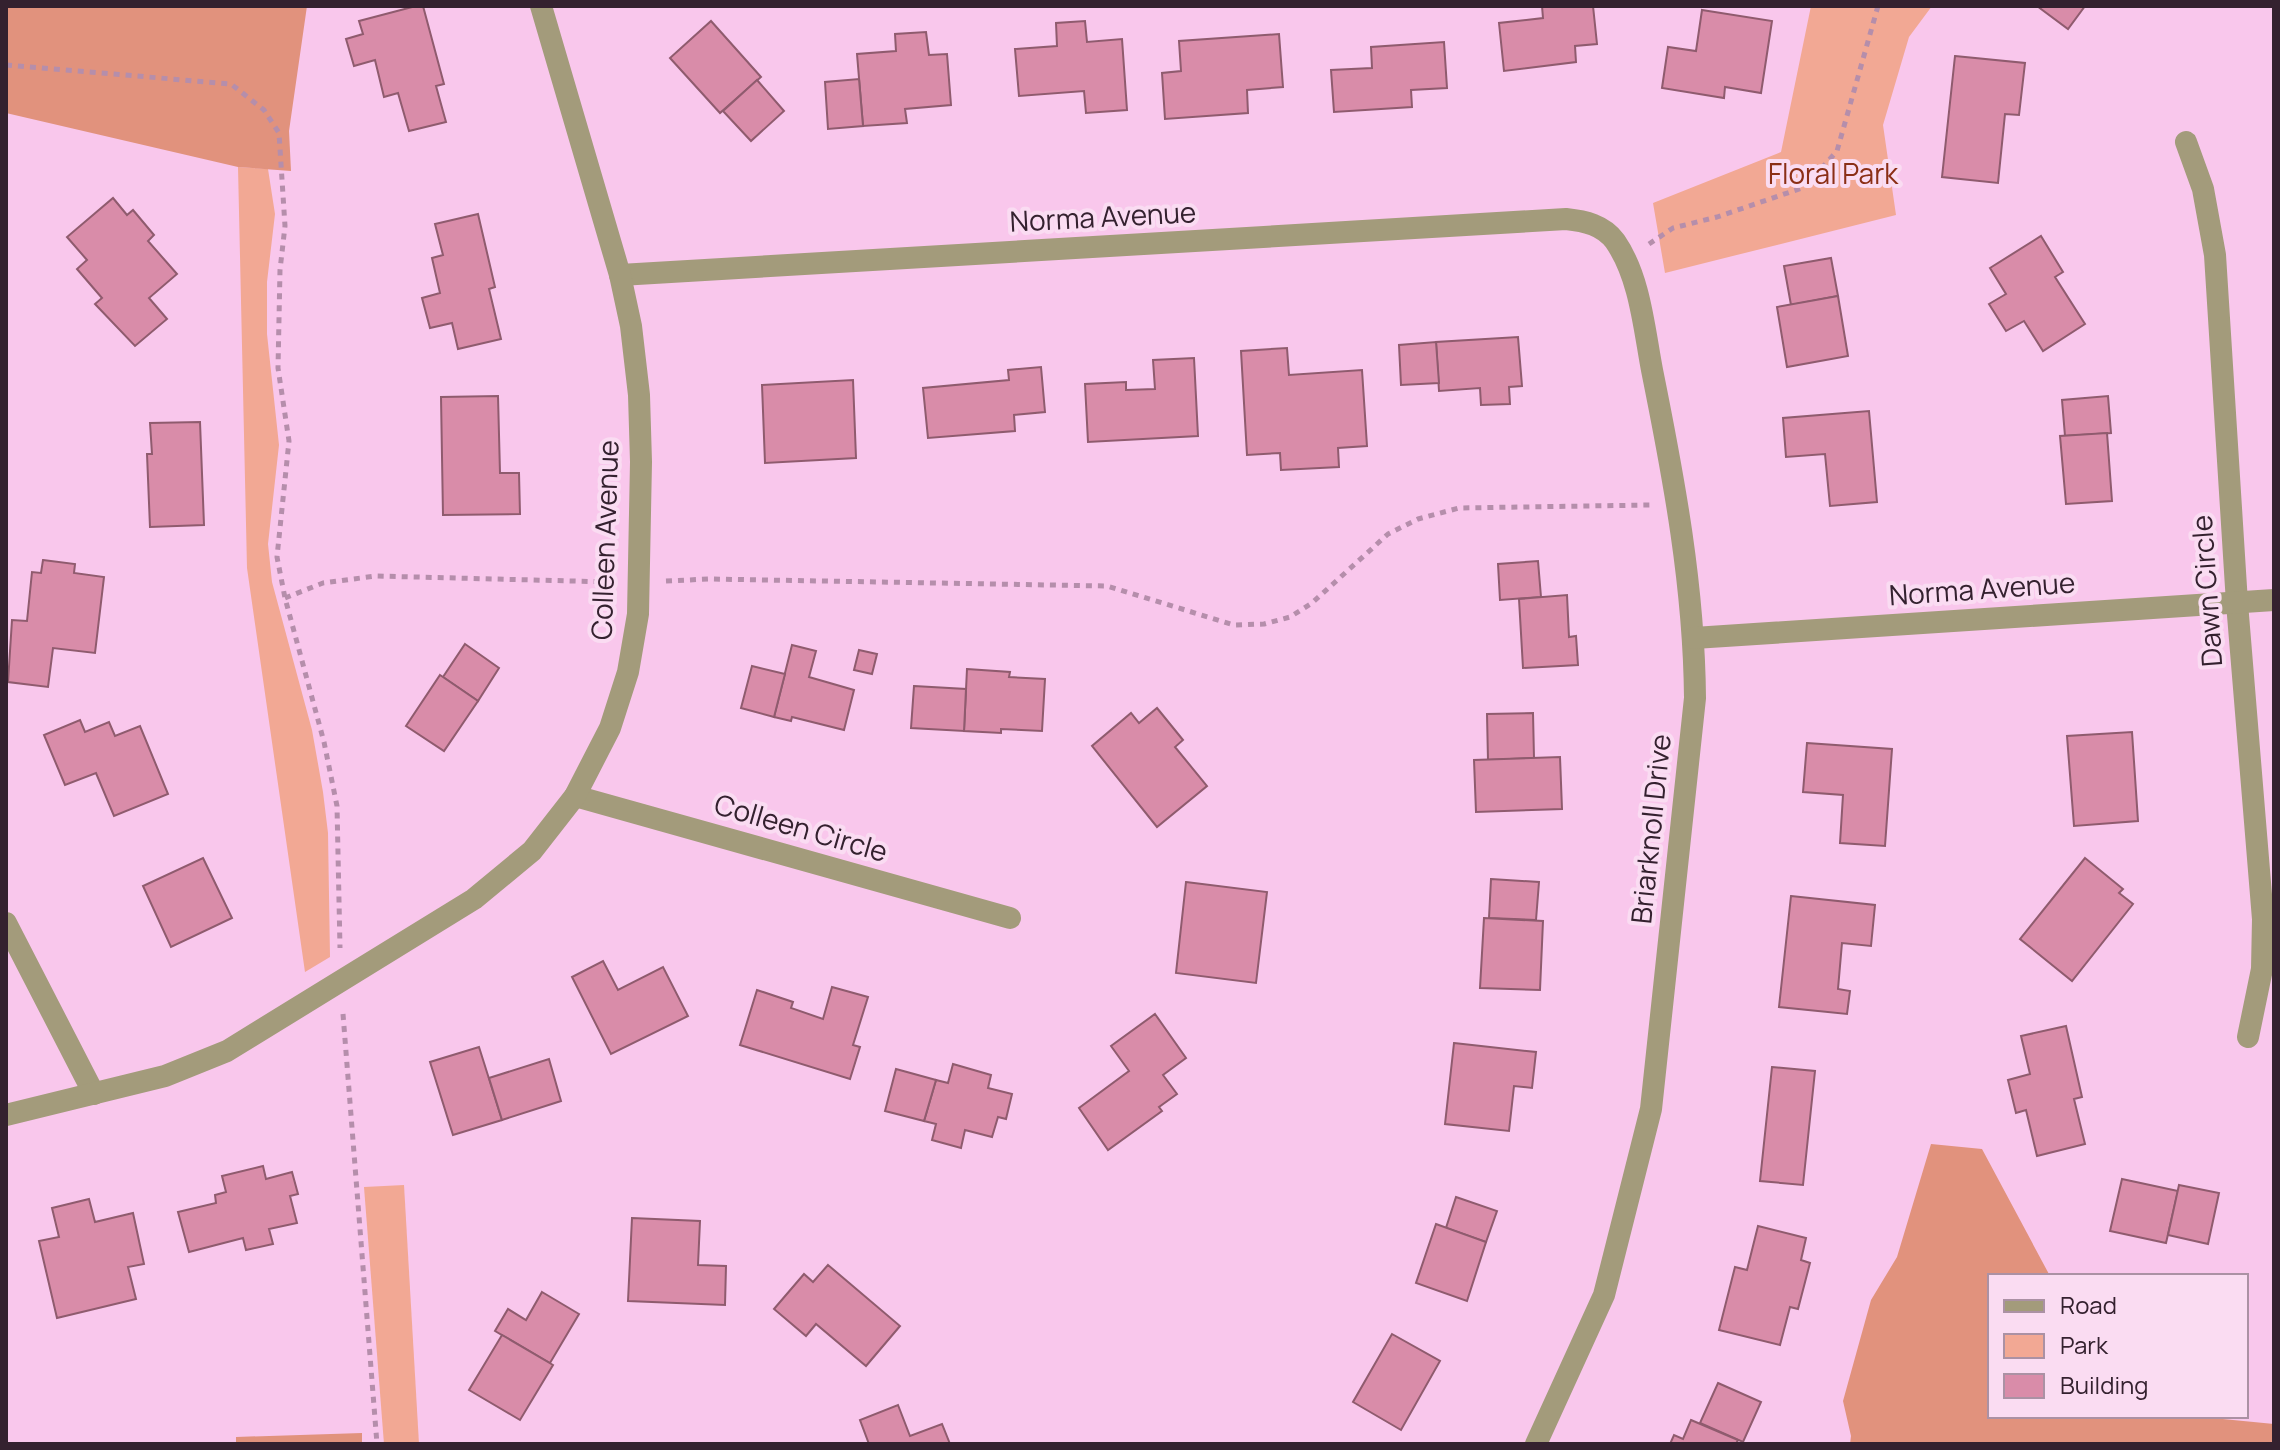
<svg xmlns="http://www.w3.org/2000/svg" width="2280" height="1450" font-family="Manrope,sans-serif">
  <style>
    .green { fill: #f2a894 }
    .forest { fill: #e1927d }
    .building { fill: #d98ca9; stroke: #8f5b6e; stroke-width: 2 }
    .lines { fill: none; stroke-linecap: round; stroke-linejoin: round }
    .path { stroke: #b58eab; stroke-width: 5; stroke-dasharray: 6 6; stroke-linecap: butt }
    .minor { stroke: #a39b7b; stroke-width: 22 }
    .labels { text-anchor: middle; stroke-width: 8; stroke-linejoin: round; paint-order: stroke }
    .park-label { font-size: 28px; fill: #8b2f16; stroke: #fadcf2 }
    .street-label { font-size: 28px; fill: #34212f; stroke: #fadcf2 }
  </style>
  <rect width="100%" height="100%" fill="#f9c7ec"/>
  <g class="green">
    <polygon points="1811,6 1932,6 1909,37 1883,125 1896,215 1665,273 1653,203 1781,152"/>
    <polygon points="238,167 268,169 275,214 267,282 267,334 279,445 268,544 272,582 312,730 323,792 328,833 330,957 305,972 247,568"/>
    <polygon points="404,1185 419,1444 384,1444 364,1187"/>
  </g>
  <g class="forest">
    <polygon points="6,6 307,6 289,131 291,171 238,167 6,113"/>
    <polygon points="1931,1144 1982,1149 2050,1276 1990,1276 1990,1416 2192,1416 2274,1424 2274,1444 1850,1444 1851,1436 1843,1401 1871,1300 1897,1257"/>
    <polygon points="362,1433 362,1444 236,1444 236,1437"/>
  </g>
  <g class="building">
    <polygon points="416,6 423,6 444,84 436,86 446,122 409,131 398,93 384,97 375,60 354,66 346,39 363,34 359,21"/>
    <polygon points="1542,6 1593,6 1597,44 1575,46 1576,62 1504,71 1499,23 1543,18"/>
    <polygon points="2037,6 2085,6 2068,29"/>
    <polygon points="1702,10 1772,21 1761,93 1725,87 1724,98 1662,88 1668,47 1696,51"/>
    <polygon points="711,21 761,77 720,113 670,58"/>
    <polygon points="1085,21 1087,42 1122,39 1127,110 1086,113 1084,91 1019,96 1015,49 1057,46 1056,23"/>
    <polygon points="926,32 929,55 947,54 951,105 905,109 907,123 863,126 857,54 896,51 895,34"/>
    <polygon points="1279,34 1283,87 1247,90 1248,113 1165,119 1162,73 1181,71 1179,41"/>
    <polygon points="1444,42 1447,88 1411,90 1412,107 1334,112 1331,70 1372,68 1371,47"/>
    <polygon points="1955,56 2025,63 2019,115 2005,114 1998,183 1942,177"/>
    <polygon points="859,79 863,126 828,129 825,82"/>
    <polygon points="757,80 784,111 751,141 723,111"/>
    <polygon points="113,198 127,215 133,210 154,235 148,241 177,274 149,298 167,319 135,346 95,304 102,298 77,269 87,260 67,237"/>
    <polygon points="478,214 495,287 489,289 501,339 458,349 452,323 430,328 422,298 440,293 432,258 443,255 435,224"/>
    <polygon points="2041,236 2063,272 2055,277 2085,324 2043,351 2024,321 2006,331 1989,304 2006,294 1990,268"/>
    <polygon points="1831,258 1838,296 1791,305 1784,266"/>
    <polygon points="1838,296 1848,356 1787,367 1777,307"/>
    <polygon points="1518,337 1522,386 1509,387 1510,404 1481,405 1480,388 1439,391 1436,342"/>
    <polygon points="1436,342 1439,383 1401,385 1399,345"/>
    <polygon points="1287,348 1289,375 1362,370 1367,446 1338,448 1339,467 1281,470 1280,453 1247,455 1241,351"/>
    <polygon points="1194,358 1198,436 1088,442 1085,384 1126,382 1126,390 1155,389 1153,360"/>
    <polygon points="1041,367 1045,412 1014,415 1015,431 928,438 923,388 1009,380 1008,370"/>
    <polygon points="853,380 856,458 765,463 762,385"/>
    <polygon points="498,396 500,473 519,473 520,514 443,515 441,397"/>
    <polygon points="2108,396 2111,433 2065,436 2062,400"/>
    <polygon points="1869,411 1877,502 1830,506 1825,454 1786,457 1783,418"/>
    <polygon points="200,422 204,525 150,527 147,454 152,454 150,423"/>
    <polygon points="2107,433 2112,501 2066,504 2060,436"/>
    <polygon points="43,560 75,564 74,573 104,577 95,653 53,648 48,687 8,682 12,620 27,621 32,572 41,573"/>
    <polygon points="1538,561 1541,597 1500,600 1498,564"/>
    <polygon points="1567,595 1569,637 1576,636 1578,665 1523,668 1519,599"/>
    <polygon points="465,644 499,668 478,701 443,677"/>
    <polygon points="792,645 816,651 809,677 854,690 844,730 792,717 791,721 774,717"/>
    <polygon points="859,650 877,654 872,674 854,670"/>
    <polygon points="752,666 785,674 774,717 741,708"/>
    <polygon points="967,669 1010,672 1009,677 1045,679 1042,731 1001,729 1001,733 964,731"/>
    <polygon points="440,675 478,701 444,751 406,726"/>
    <polygon points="914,686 966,689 964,731 911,728"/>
    <polygon points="1157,708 1183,740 1175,747 1207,786 1157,827 1092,746 1131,713 1139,723"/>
    <polygon points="1533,713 1534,758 1488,760 1487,714"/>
    <polygon points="80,720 85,732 109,722 115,736 140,726 168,794 114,816 96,773 65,785 44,735"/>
    <polygon points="2132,732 2138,821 2074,826 2067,736"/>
    <polygon points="1807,743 1892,749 1885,846 1840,843 1843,795 1803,792"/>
    <polygon points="1560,757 1562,809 1476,812 1474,760"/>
    <polygon points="203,858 232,918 171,947 143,886"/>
    <polygon points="2085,858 2123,889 2119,893 2133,904 2072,981 2020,939"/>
    <polygon points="1491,879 1539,882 1536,920 1489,918"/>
    <polygon points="1186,882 1267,892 1256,983 1176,973"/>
    <polygon points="1791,896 1875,905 1871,946 1842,943 1838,989 1850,991 1847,1014 1779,1007"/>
    <polygon points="1484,918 1543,921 1540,990 1480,988"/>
    <polygon points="603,961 618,990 663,967 688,1016 611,1054 572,977"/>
    <polygon points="832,987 868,997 853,1045 860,1047 850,1079 740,1045 757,990 793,1002 791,1008 823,1019"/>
    <polygon points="1155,1014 1186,1058 1163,1075 1177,1094 1159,1107 1162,1111 1108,1150 1079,1108 1129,1071 1111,1046"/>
    <polygon points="2066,1026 2082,1097 2074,1099 2085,1144 2037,1156 2026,1110 2016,1113 2008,1080 2030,1074 2021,1036"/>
    <polygon points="1454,1043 1536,1052 1532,1088 1514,1086 1509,1131 1445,1124"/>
    <polygon points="479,1047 502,1120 453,1135 430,1062"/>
    <polygon points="549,1059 561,1101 502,1120 489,1078"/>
    <polygon points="953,1064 991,1075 988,1088 1012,1094 1006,1119 998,1117 992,1137 965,1130 961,1148 932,1140 936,1124 924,1121 936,1080 948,1083"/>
    <polygon points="1772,1067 1815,1071 1803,1185 1760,1181"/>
    <polygon points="896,1069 936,1080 924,1121 885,1111"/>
    <polygon points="263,1166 266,1179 292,1172 298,1194 290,1196 297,1223 269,1229 273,1244 246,1250 243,1238 189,1252 178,1212 216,1203 215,1195 226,1192 222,1176"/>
    <polygon points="2122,1179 2178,1191 2166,1243 2110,1231"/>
    <polygon points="2179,1185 2219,1193 2208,1244 2168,1235"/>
    <polygon points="1456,1197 1497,1211 1486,1242 1446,1228"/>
    <polygon points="89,1199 95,1222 133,1213 144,1264 128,1267 136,1299 57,1318 39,1241 59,1237 52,1208"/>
    <polygon points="632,1218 700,1221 698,1265 726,1266 725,1305 628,1301"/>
    <polygon points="1436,1224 1486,1242 1467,1301 1416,1283"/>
    <polygon points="1758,1226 1806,1238 1801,1260 1810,1263 1798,1309 1790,1307 1780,1345 1719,1330 1735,1267 1747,1270"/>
    <polygon points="828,1265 900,1326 866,1366 816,1324 806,1336 774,1309 804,1274 813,1282"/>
    <polygon points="542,1292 579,1314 550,1363 495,1331 508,1309 526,1320"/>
    <polygon points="1392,1334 1440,1361 1401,1430 1353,1402"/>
    <polygon points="502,1335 553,1365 520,1420 469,1390"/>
    <polygon points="1718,1383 1761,1402 1743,1442 1700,1423"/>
    <polygon points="898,1405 910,1436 942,1424 950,1444 869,1444 860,1420"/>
    <polygon points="1691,1420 1738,1440 1736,1444 1670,1444 1674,1435 1683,1439"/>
  </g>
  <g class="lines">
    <g class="path">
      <polyline points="6,65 231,84 264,110 279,133 285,226 280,270 278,368 289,441 277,557 285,598 324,742 337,806 340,948"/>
      <polyline points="1649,244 1673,228 1717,217 1805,187 1837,151 1878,6"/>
      <polyline points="666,581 709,579 1107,586 1234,625 1264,624 1290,617 1312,603 1388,534 1418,519 1459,508 1650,505"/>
      <polyline points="285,598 323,583 376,576 612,582"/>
      <polyline points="343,1014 377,1444"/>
    </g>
    <g class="minor">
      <polyline points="2186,142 2203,189 2215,255 2237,603 2263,919 2262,969 2248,1037"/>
      <path d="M 620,275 L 1566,219 C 1585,221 1603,225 1615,241 C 1640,277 1644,328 1652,370 C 1674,479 1694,586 1695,698 L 1651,1109 L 1604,1295 L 1536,1444"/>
      <polyline points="1694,638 2274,600"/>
      <polyline points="575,796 1010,918"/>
      <polyline points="6,923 94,1094"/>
      <polyline points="6,1115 165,1076 227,1051 474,899 532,851 575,796 610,728 628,672 638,614 641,462 639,395 631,326 620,275 541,6"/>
    </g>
  </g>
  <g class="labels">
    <g class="park-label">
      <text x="1833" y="184">Floral Park</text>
    </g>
    <g class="street-label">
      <text transform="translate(1103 217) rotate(-3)" y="10">Norma Avenue</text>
      <text transform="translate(605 540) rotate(-88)" y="10">Colleen Avenue</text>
      <text transform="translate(1982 589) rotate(-4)" y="10">Norma Avenue</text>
      <text transform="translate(2207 591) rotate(-94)" y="10">Dawn Circle</text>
      <text transform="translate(801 828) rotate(16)" y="10">Colleen Circle</text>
      <text transform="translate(1651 829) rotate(-84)" y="10">Briarknoll Drive</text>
    </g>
  </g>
  <rect width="2280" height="1450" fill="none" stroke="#34212f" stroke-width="16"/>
  <rect x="1988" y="1274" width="260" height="144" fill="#fadcf2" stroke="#ab91a4" stroke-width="2"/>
  <rect x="2004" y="1300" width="40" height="12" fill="#a39b7b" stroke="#ab91a4" stroke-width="2"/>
  <text x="2060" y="1314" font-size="24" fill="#34212f">Road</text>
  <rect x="2004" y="1334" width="40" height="24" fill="#f2a894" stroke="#ab91a4" stroke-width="2"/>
  <text x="2060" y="1354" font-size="24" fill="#34212f">Park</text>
  <rect x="2004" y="1374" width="40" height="24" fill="#d98ca9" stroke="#ab91a4" stroke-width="2"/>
  <text x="2060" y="1394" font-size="24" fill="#34212f">Building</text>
</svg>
